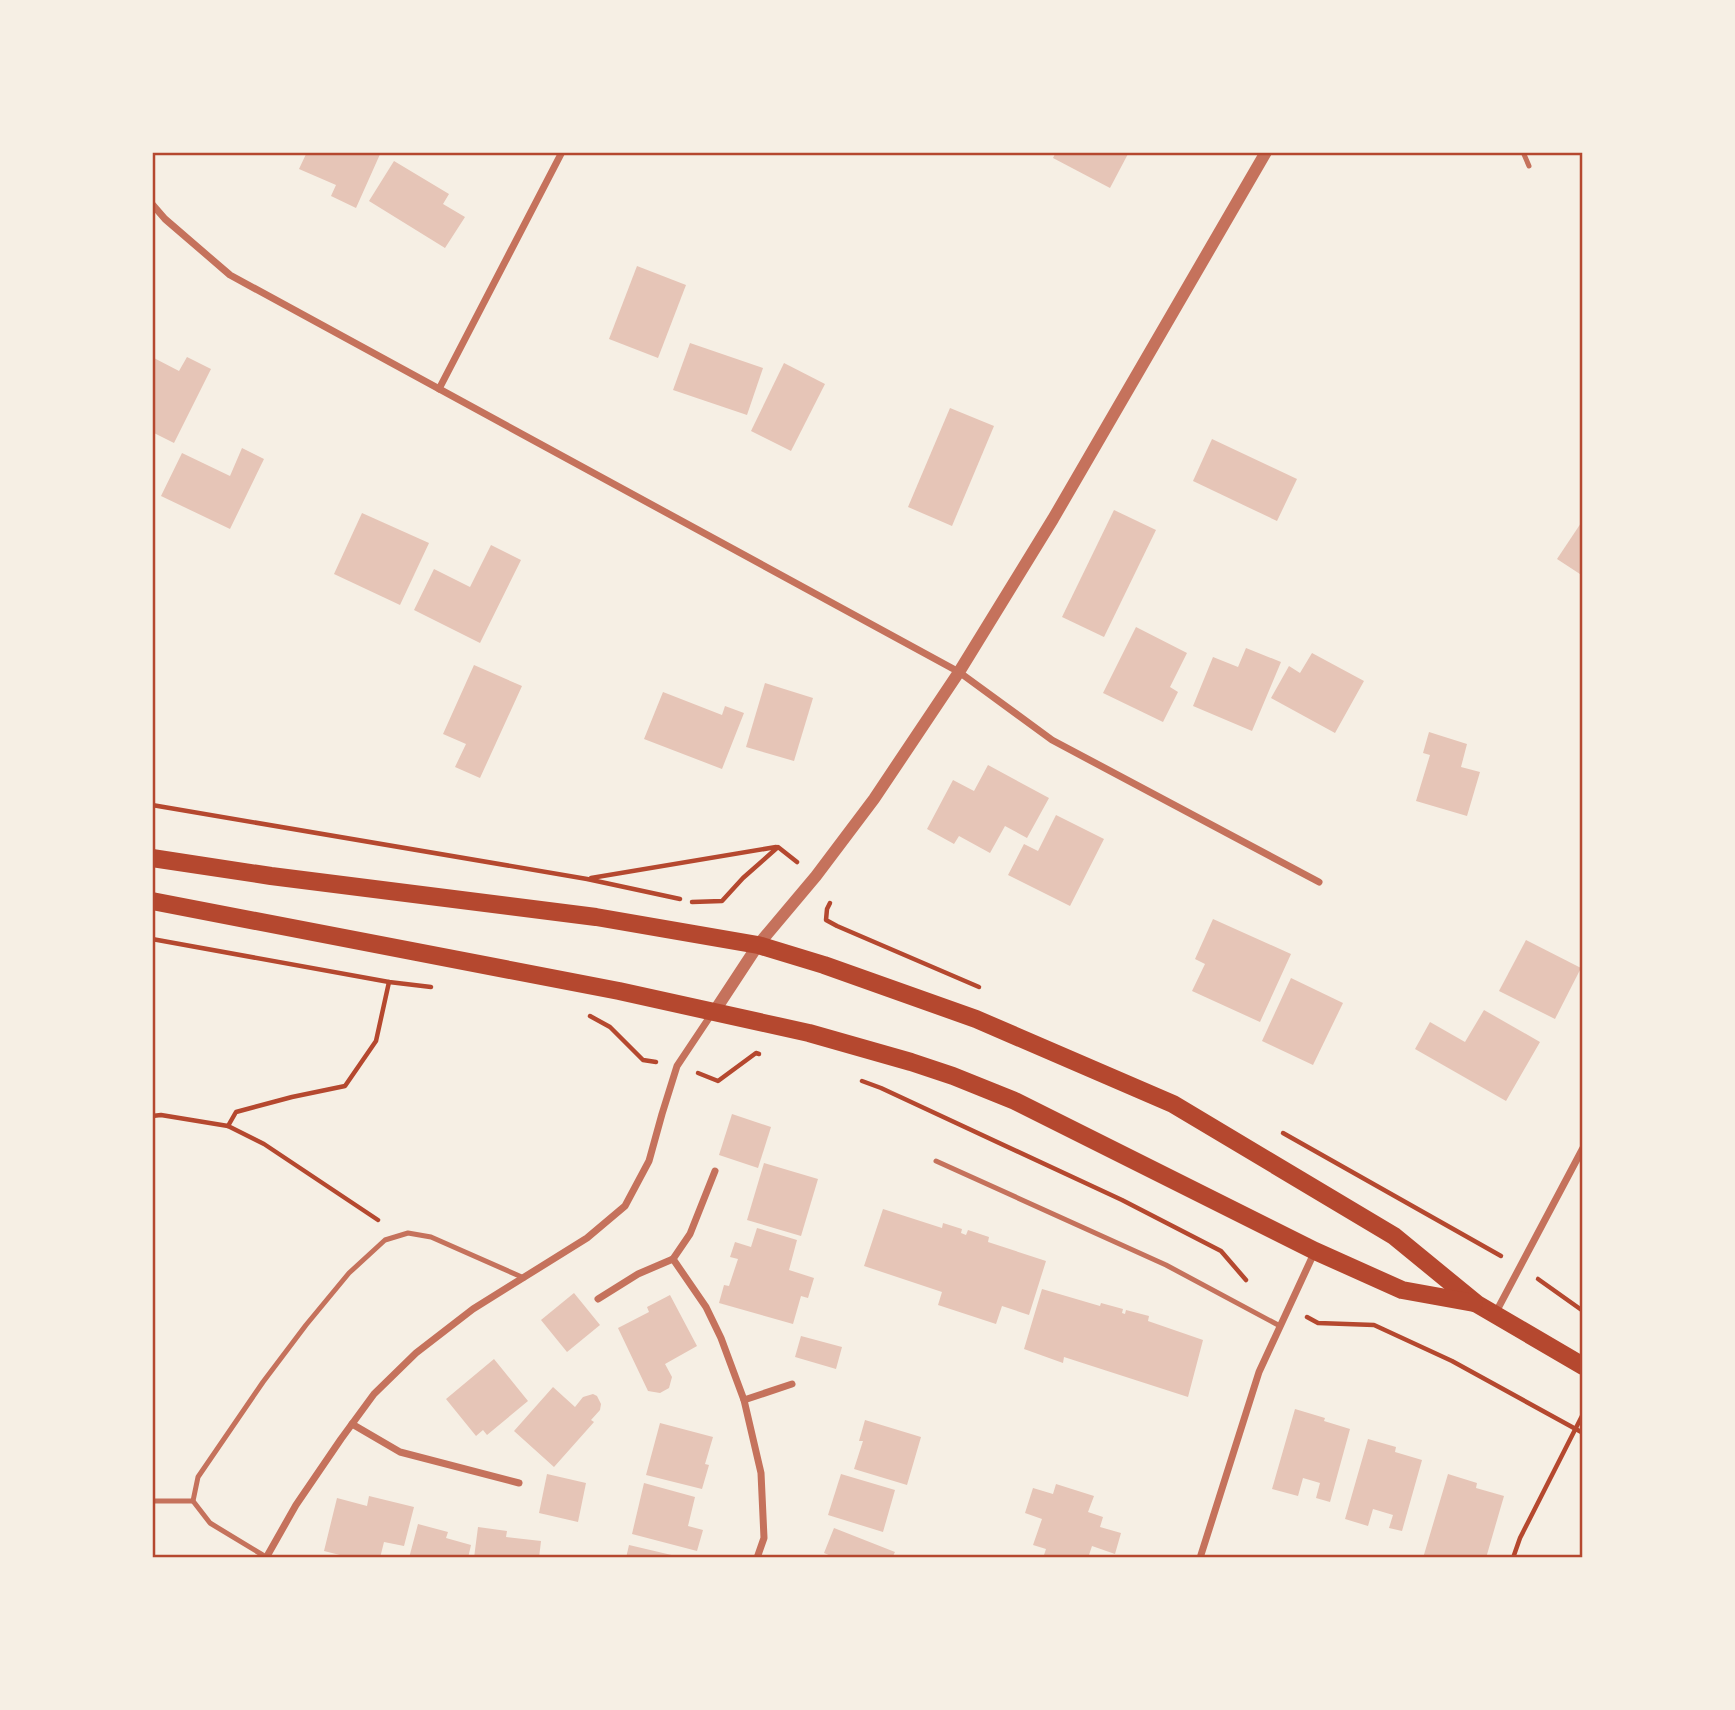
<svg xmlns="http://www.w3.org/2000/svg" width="1735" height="1710" font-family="Helvetica,sans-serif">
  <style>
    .building { fill: #e6c5b7 }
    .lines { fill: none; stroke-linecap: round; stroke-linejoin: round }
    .path { stroke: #b5482f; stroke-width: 4.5 }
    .service { stroke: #c5725c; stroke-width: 5 }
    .minor { stroke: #c5725c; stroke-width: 7 }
    .tertiary { stroke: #c5725c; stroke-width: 12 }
    .primary { stroke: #b5482f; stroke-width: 18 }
    .neatline { fill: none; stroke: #b5482f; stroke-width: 2.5 }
  </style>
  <rect width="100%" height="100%" fill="#f6efe4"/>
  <g class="building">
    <polygon points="307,152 381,152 356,208 331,196 336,185 299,169"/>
    <polygon points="1056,152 1129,152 1110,188 1053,158"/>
    <polygon points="394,161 449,194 443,204 465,217 445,248 369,201"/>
    <polygon points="637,266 686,285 658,358 609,339"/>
    <polygon points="690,343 763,368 747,415 673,390"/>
    <polygon points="152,357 179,371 187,357 211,369 174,443 152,432"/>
    <polygon points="784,363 825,384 791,451 751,431"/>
    <polygon points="950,408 994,426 952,526 908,507"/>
    <polygon points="1212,439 1297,479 1277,521 1193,481"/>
    <polygon points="242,448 264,459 230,529 161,496 182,453 230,476"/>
    <polygon points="1114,510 1156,530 1104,637 1062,617"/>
    <polygon points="362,513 429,543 400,605 334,574"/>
    <polygon points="1583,520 1583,576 1557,559"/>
    <polygon points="491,545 521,560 480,643 414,610 434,569 470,587"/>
    <polygon points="1136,627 1187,653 1170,687 1178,692 1163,722 1103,693"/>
    <polygon points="1246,648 1281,662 1252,731 1193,706 1213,657 1238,667"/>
    <polygon points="1312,653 1364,681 1335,733 1271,698 1289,666 1300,673"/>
    <polygon points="474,665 522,686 480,778 455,767 466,744 443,734"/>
    <polygon points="765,683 813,698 794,761 746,747"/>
    <polygon points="663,692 722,715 725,706 744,713 722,769 644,739"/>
    <polygon points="1429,732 1467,744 1461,767 1480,772 1467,816 1416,801 1430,755 1423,753"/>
    <polygon points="988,765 1049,798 1027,838 1005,826 990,853 959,836 954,844 927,829 953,780 974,791"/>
    <polygon points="1056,815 1104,839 1070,906 1008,875 1024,844 1038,851"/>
    <polygon points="1213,919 1291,954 1260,1022 1192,991 1205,964 1195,959"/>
    <polygon points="1526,940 1581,968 1555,1019 1499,991"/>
    <polygon points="1291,978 1343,1003 1313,1065 1262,1041"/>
    <polygon points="1484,1010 1540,1042 1506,1101 1415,1049 1430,1022 1465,1042"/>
    <polygon points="732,1114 771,1127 758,1168 719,1155"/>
    <polygon points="764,1163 818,1179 801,1236 747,1220"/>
    <polygon points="883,1209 942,1228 943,1223 962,1229 961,1233 966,1235 968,1230 989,1237 988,1242 1046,1261 1029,1315 1002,1306 996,1324 938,1305 942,1292 864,1266"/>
    <polygon points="757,1228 797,1240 789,1270 814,1278 808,1298 801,1296 793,1324 719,1303 724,1285 729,1286 738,1259 730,1257 735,1242 751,1247"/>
    <polygon points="1042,1289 1100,1306 1101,1303 1123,1309 1122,1313 1125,1314 1126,1310 1149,1316 1148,1321 1203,1340 1188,1397 1064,1357 1063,1363 1024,1349"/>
    <polygon points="574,1293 600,1325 567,1352 541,1320"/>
    <polygon points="670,1295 697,1346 665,1364 672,1377 669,1388 660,1393 648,1391 618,1328 649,1312 647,1307"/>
    <polygon points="801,1336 842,1347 836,1369 795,1357"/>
    <polygon points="494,1359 528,1401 487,1435 483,1430 476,1436 446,1399"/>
    <polygon points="553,1387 575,1407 583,1397 593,1394 597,1396 601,1404 600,1410 591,1420 594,1422 554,1467 514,1431"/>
    <polygon points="1295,1409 1325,1418 1324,1421 1350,1429 1330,1502 1316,1498 1320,1483 1303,1478 1298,1496 1272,1489"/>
    <polygon points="865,1420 921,1437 907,1485 854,1469 863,1441 859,1441"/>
    <polygon points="660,1423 713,1437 705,1464 709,1465 702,1489 646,1475"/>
    <polygon points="1368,1439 1396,1447 1395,1452 1422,1460 1402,1531 1389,1528 1393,1515 1373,1509 1368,1526 1345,1519"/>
    <polygon points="547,1474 586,1483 578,1522 539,1513"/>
    <polygon points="841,1474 895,1490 883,1532 828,1515"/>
    <polygon points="1448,1474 1477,1483 1476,1488 1504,1496 1486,1558 1423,1558"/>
    <polygon points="644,1483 695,1497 688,1526 703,1530 697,1551 632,1534"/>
    <polygon points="1056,1484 1094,1496 1088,1512 1103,1517 1100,1527 1121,1533 1115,1554 1092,1546 1088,1558 1043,1558 1046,1549 1033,1545 1042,1519 1025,1513 1033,1488 1053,1494"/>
    <polygon points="369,1496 414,1507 404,1546 384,1542 380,1558 352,1558 324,1551 337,1498 367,1506"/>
    <polygon points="418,1524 448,1532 446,1538 471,1545 468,1558 409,1558"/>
    <polygon points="478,1527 507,1531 506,1537 541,1541 539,1558 474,1558"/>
    <polygon points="834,1528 895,1552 892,1558 830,1558 831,1556 824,1553"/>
    <polygon points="629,1545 680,1557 680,1558 626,1558"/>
  </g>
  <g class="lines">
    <g class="path">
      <polyline points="152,805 587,879 680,899"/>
      <polyline points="591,878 776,847"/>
      <polyline points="692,902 722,901 743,878 778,847 797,862"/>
      <polyline points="830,903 827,909 826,920 837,926 979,987"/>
      <polyline points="152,939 389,982 431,987"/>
      <polyline points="590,1016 610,1027 643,1060 656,1062"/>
      <polyline points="698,1073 718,1081 756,1053 759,1054"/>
      <polyline points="862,1081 881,1088 1122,1200 1221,1251 1246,1280"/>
      <polyline points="152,1116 161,1115 228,1126 264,1144 378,1220"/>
      <polyline points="228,1126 236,1112 292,1097 345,1086 376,1041 389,982"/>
      <polyline points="1283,1133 1501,1256"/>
      <polyline points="1538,1279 1583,1311"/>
      <polyline points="1307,1317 1318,1323 1374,1325 1452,1361 1583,1433"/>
      <polyline points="1513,1558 1520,1538 1583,1414"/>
    </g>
    <g class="service">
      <polyline points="1523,152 1529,166"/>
      <polyline points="936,1161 1166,1265 1280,1326"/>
      <polyline points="152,1501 193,1501"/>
      <polyline points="266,1557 210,1523 193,1501 198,1477 263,1382 306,1325 349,1273 385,1240 408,1233 431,1237 524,1278"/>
    </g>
    <g class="minor">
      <polyline points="152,204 165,219 230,275 959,672 1052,740 1319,882"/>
      <polyline points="439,389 562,152"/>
      <polyline points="673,1259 706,1307 721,1338 744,1400 761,1473 764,1538 757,1558"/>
      <polyline points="598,1299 638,1274 673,1259 690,1234 715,1171"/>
      <polyline points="1495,1314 1583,1148"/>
      <polyline points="744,1400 792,1384"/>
      <polyline points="352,1424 400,1452 519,1483"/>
      <polyline points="266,1558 296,1505 341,1439 374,1394 416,1353 473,1309 587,1238 625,1206 649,1161 662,1114 677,1066 713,1012"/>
      <polyline points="1200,1558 1259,1372 1315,1251"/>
    </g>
    <polyline class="tertiary" points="714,1012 758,945 816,876 874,799 959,672 1053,519 1266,152"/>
    <g class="primary">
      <polyline points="152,858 271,876 596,917 758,945 824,965 976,1019 1173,1104 1394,1236 1477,1304 1583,1366"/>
      <polyline points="152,901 619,991 809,1033 911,1062 953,1076 1015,1101 1315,1251 1402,1290 1474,1303"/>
    </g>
  </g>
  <rect width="1735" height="1710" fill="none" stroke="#f6efe4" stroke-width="308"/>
  <rect x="154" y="154" width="1427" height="1402" class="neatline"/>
</svg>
